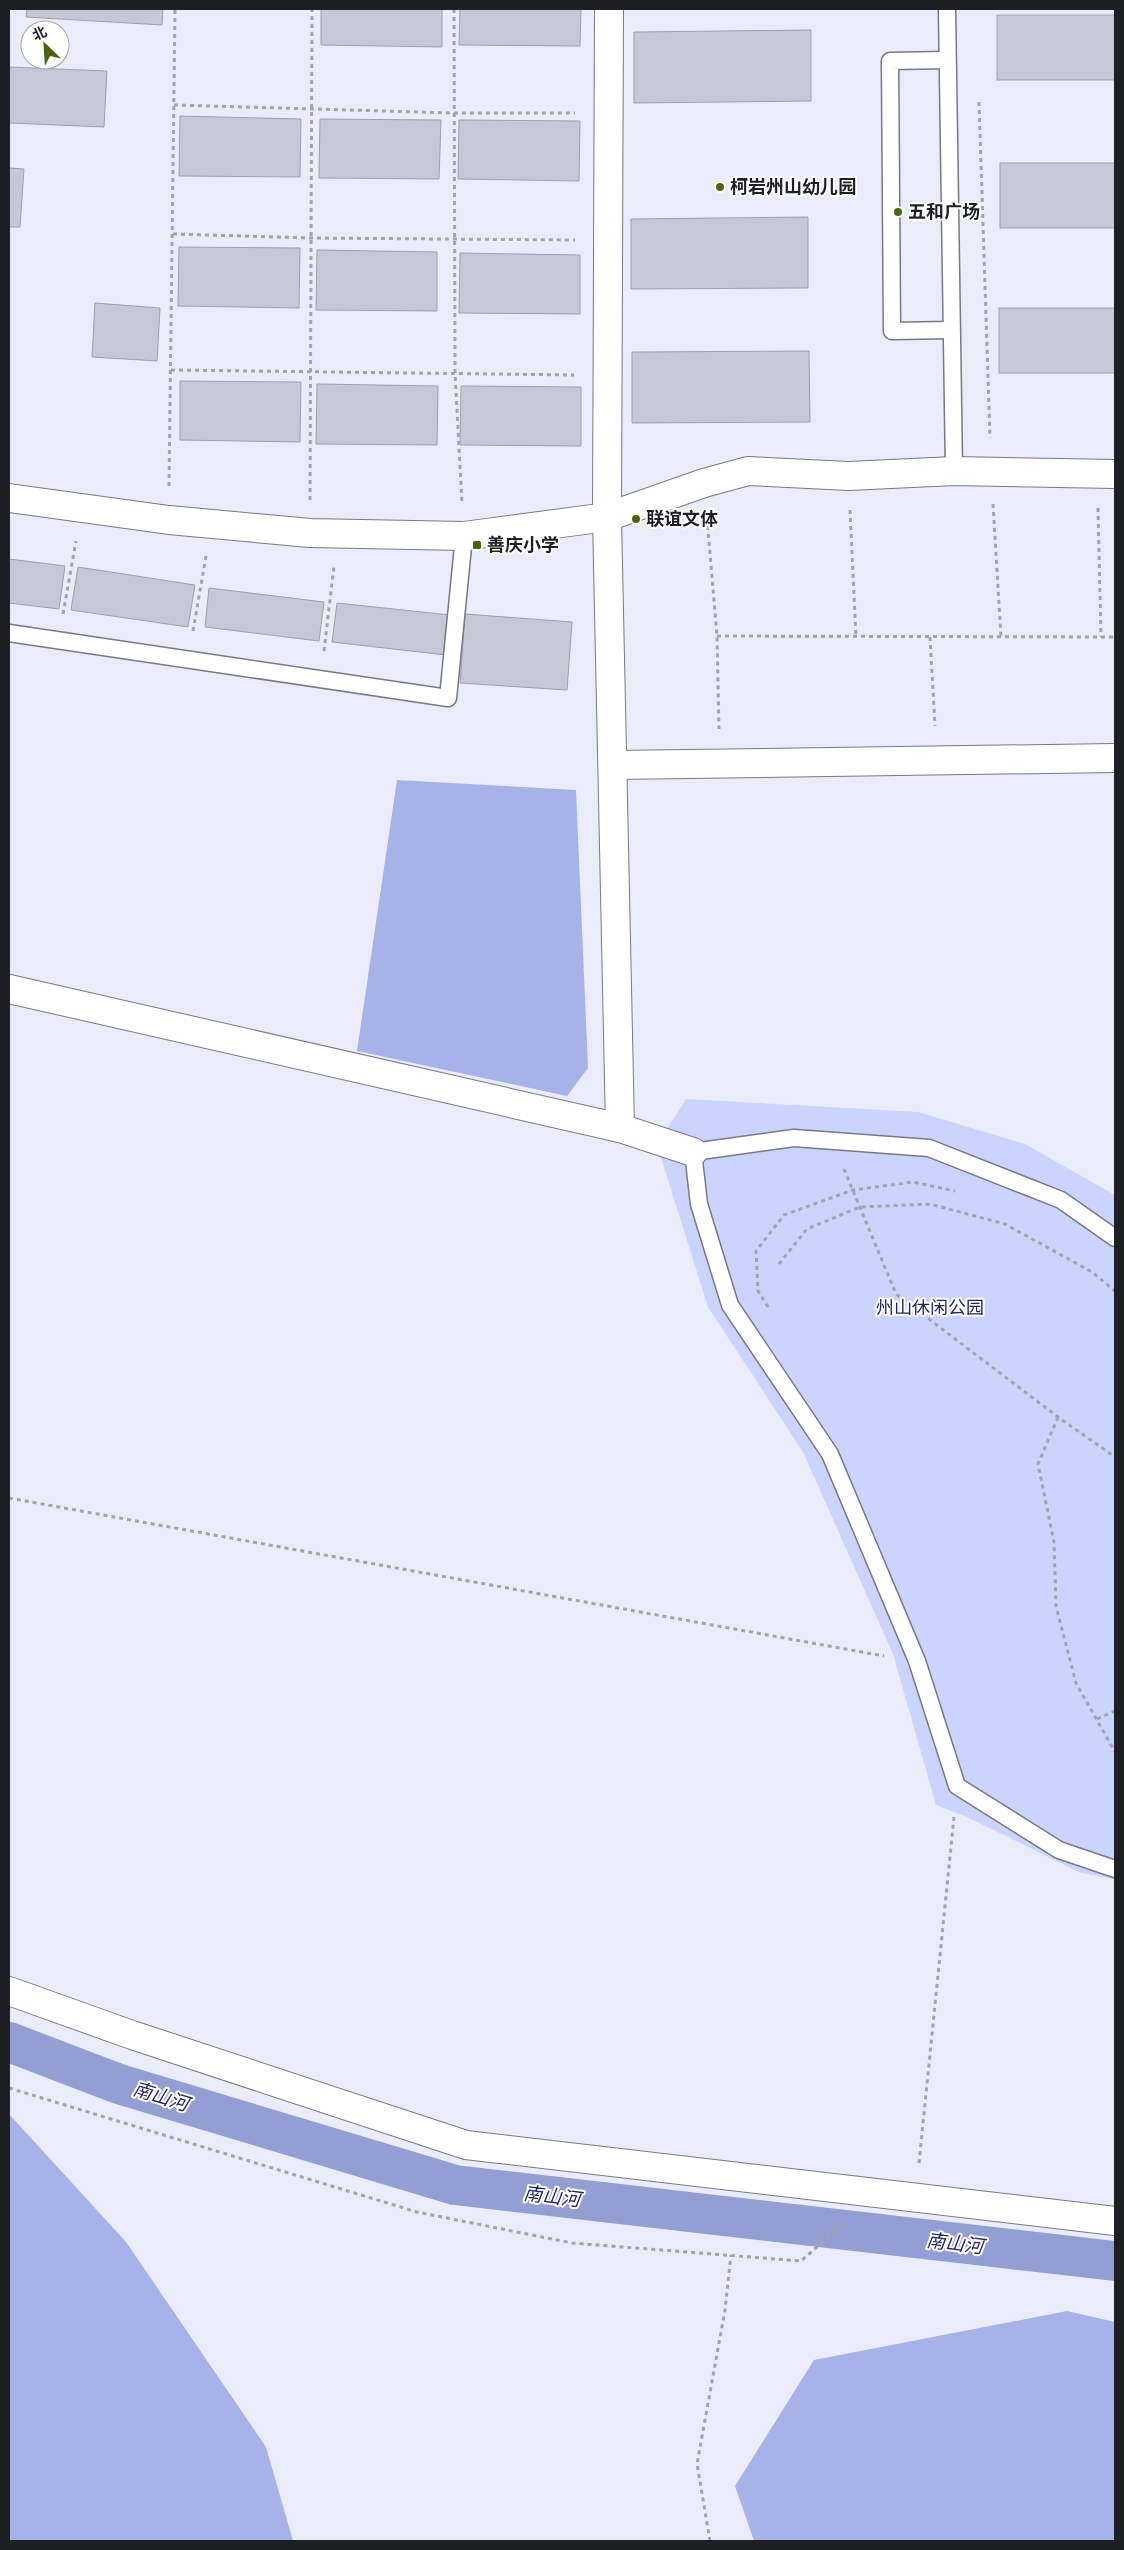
<svg xmlns="http://www.w3.org/2000/svg" width="1124" height="2550" font-family="Figtree,'Noto Sans SC',sans-serif">
  <style>
    .green { fill: #cad4fc }
    .forest { fill: #a6b2e8 }
    .lines { fill: none; stroke-linecap: round; stroke-linejoin: round }
    .canal { stroke: #939ed3; stroke-width: 40 }
    .building { fill: #c6c9d5; stroke: #9ea0ac }
    .lane-casing { stroke: #777a84; stroke-width: 19 }
    .street-casing { stroke: #777a84; stroke-width: 30 }
    .path { stroke: #a1a4ad; stroke-width: 3; stroke-dasharray: 4 4; stroke-linecap: butt }
    .lane { stroke: #fff; stroke-width: 16 }
    .street { stroke: #fff; stroke-width: 28 }
    .poi-dot { fill: #4c6310; stroke: #fff; stroke-width: 2 }
    .labels { text-anchor: middle; stroke-width: 4; stroke-linejoin: round; paint-order: stroke }
    .poi-label { font-size: 18px; font-weight: bold; fill: #1d1f23; stroke: #fff; text-anchor: start }
    .park-label { font-size: 18px; fill: #212664; stroke: #fff }
    .water-label { font-size: 19px; font-style: italic; fill: #232866; stroke: #fff }
  </style>
  <rect width="100%" height="100%" fill="#eaedf9"/>
  <polygon class="green" points="686,1099 918,1112 1025,1144 1115,1195 1115,1879 1081,1873 967,1817 936,1805 893,1654 803,1452 708,1307 657,1145"/>
  <g class="forest">
    <polygon points="397,780 576,790 588,1068 567,1096 357,1051"/>
    <polygon points="9,2114 126,2242 266,2447 293,2541 9,2541"/>
    <polygon points="1067,2311 1115,2322 1115,2541 754,2541 735,2486 814,2360"/>
  </g>
  <g class="lines">
    <polyline class="canal" points="9,2042 119,2084 455,2185 1115,2261"/>
  </g>
  <g class="building">
    <polygon points="27,9 163,9 162,25 26,17"/>
    <polygon points="321,9 442,9 442,47 321,45"/>
    <polygon points="460,9 581,9 580,46 459,45"/>
    <rect x="997" y="15" width="118" height="65"/>
    <polygon points="811,30 811,101 634,103 634,32"/>
    <polygon points="9,67 107,71 104,127 9,123"/>
    <polygon points="180,116 301,119 300,177 179,176"/>
    <polygon points="320,119 441,120 439,179 319,178"/>
    <polygon points="459,120 580,121 579,181 458,179"/>
    <rect x="1000" y="163" width="115" height="65"/>
    <polygon points="9,168 24,169 20,227 9,227"/>
    <polygon points="808,217 808,288 631,289 631,219"/>
    <polygon points="179,247 300,248 299,308 178,306"/>
    <polygon points="317,250 437,252 437,311 316,310"/>
    <polygon points="460,253 580,255 580,314 459,313"/>
    <polygon points="95,303 160,308 157,361 92,357"/>
    <rect x="999" y="308" width="116" height="65"/>
    <polygon points="809,351 810,422 632,423 632,352"/>
    <polygon points="180,381 301,382 300,442 180,440"/>
    <polygon points="317,384 438,386 437,445 316,444"/>
    <polygon points="461,386 581,387 581,446 460,445"/>
    <polygon points="9,559 65,566 59,609 9,603"/>
    <polygon points="78,567 195,585 188,627 71,610"/>
    <polygon points="209,588 324,602 319,641 205,627"/>
    <polygon points="337,603 450,615 446,655 332,642"/>
    <polygon points="465,614 572,622 567,690 460,683"/>
  </g>
  <g class="lines">
    <defs>
      <g id="lane">
        <polyline points="947,9 954,471"/>
        <polyline points="947,60 890,61 892,331 951,330"/>
        <polyline points="9,633 448,698 464,536"/>
        <polyline points="1115,1238 1061,1200 929,1148 794,1138 693,1152 699,1204 730,1305 830,1454 917,1661 957,1786 1059,1850 1115,1869"/>
      </g>
      <g id="street">
        <polyline points="609,9 607,517 620,1128"/>
        <polyline points="9,498 169,520 310,533 464,536 607,517 704,483 748,471 849,476 954,471 1115,474"/>
        <polyline points="613,765 1115,758"/>
        <polyline points="9,989 620,1128 693,1152"/>
        <polyline points="9,1991 132,2035 466,2145 1115,2221"/>
      </g>
    </defs>
    <use href="#lane" class="lane-casing"/>
    <use href="#street" class="street-casing"/>
    <g class="path">
      <polyline points="454,9 455,373 462,503"/>
      <polyline points="979,102 990,438"/>
      <polyline points="174,105 454,113 575,113"/>
      <polyline points="173,234 311,238 575,240"/>
      <polyline points="171,370 574,375"/>
      <polyline points="169,486 175,9"/>
      <polyline points="310,500 312,9"/>
      <polyline points="993,504 1001,637"/>
      <polyline points="1098,508 1101,637"/>
      <polyline points="850,510 856,637"/>
      <polyline points="707,518 717,636 719,729"/>
      <polyline points="63,614 76,541"/>
      <polyline points="193,631 206,556"/>
      <polyline points="717,636 1115,637"/>
      <polyline points="930,637 935,726"/>
      <polyline points="324,651 334,566"/>
      <polyline points="844,1169 896,1294 1058,1417 1115,1457"/>
      <polyline points="779,1264 807,1229 860,1207 930,1204 1005,1224 1092,1272 1115,1291"/>
      <polyline points="768,1307 758,1291 756,1251 784,1215 853,1190 913,1182 955,1191"/>
      <polyline points="1058,1417 1038,1464 1054,1542 1056,1606 1076,1683 1115,1752"/>
      <polyline points="9,1498 884,1656"/>
      <polyline points="1097,1719 1115,1711"/>
      <polyline points="9,2088 417,2212 572,2243 801,2261 844,2223"/>
      <polyline points="919,2163 954,1817"/>
      <polyline points="710,2541 697,2464 725,2310 731,2255"/>
    </g>
    <use href="#lane" class="lane"/>
    <use href="#street" class="street"/>
  </g>
  <g class="poi-dot">
    <circle cx="720" cy="187" r="5"/>
    <circle cx="898" cy="212" r="5"/>
    <circle cx="636" cy="519" r="5"/>
    <rect x="472" y="540" width="10" height="10" rx="2.5"/>
  </g>
  <g class="labels">
    <g class="poi-label">
      <text x="730" y="193">柯岩州山幼儿园</text>
      <text x="908" y="218">五和广场</text>
      <text x="646" y="525">联谊文体</text>
      <text x="487" y="551">善庆小学</text>
    </g>
    <g class="park-label">
      <text x="930" y="1314">州山休闲公园</text>
    </g>
    <g class="water-label">
      <text transform="translate(161 2096) rotate(17)" y="7">南山河</text>
      <text transform="translate(552 2196) rotate(7)" y="7">南山河</text>
      <text transform="translate(955 2243) rotate(7)" y="7">南山河</text>
    </g>
  </g>
  <rect width="1124" height="2550" fill="none" stroke="#1d1f23" stroke-width="20"/>
  <g transform="translate(45 45) rotate(335)"><circle r="24" fill="#ffffff" stroke="#a5a5a7"/>
  <path d="M0-4L9 19L0 12L-9 19Z" fill="#4c6310"/>
  <text y="-8" font-size="14" font-weight="bold" text-anchor="middle" fill="#1d1f23">北</text>
  </g>
</svg>
